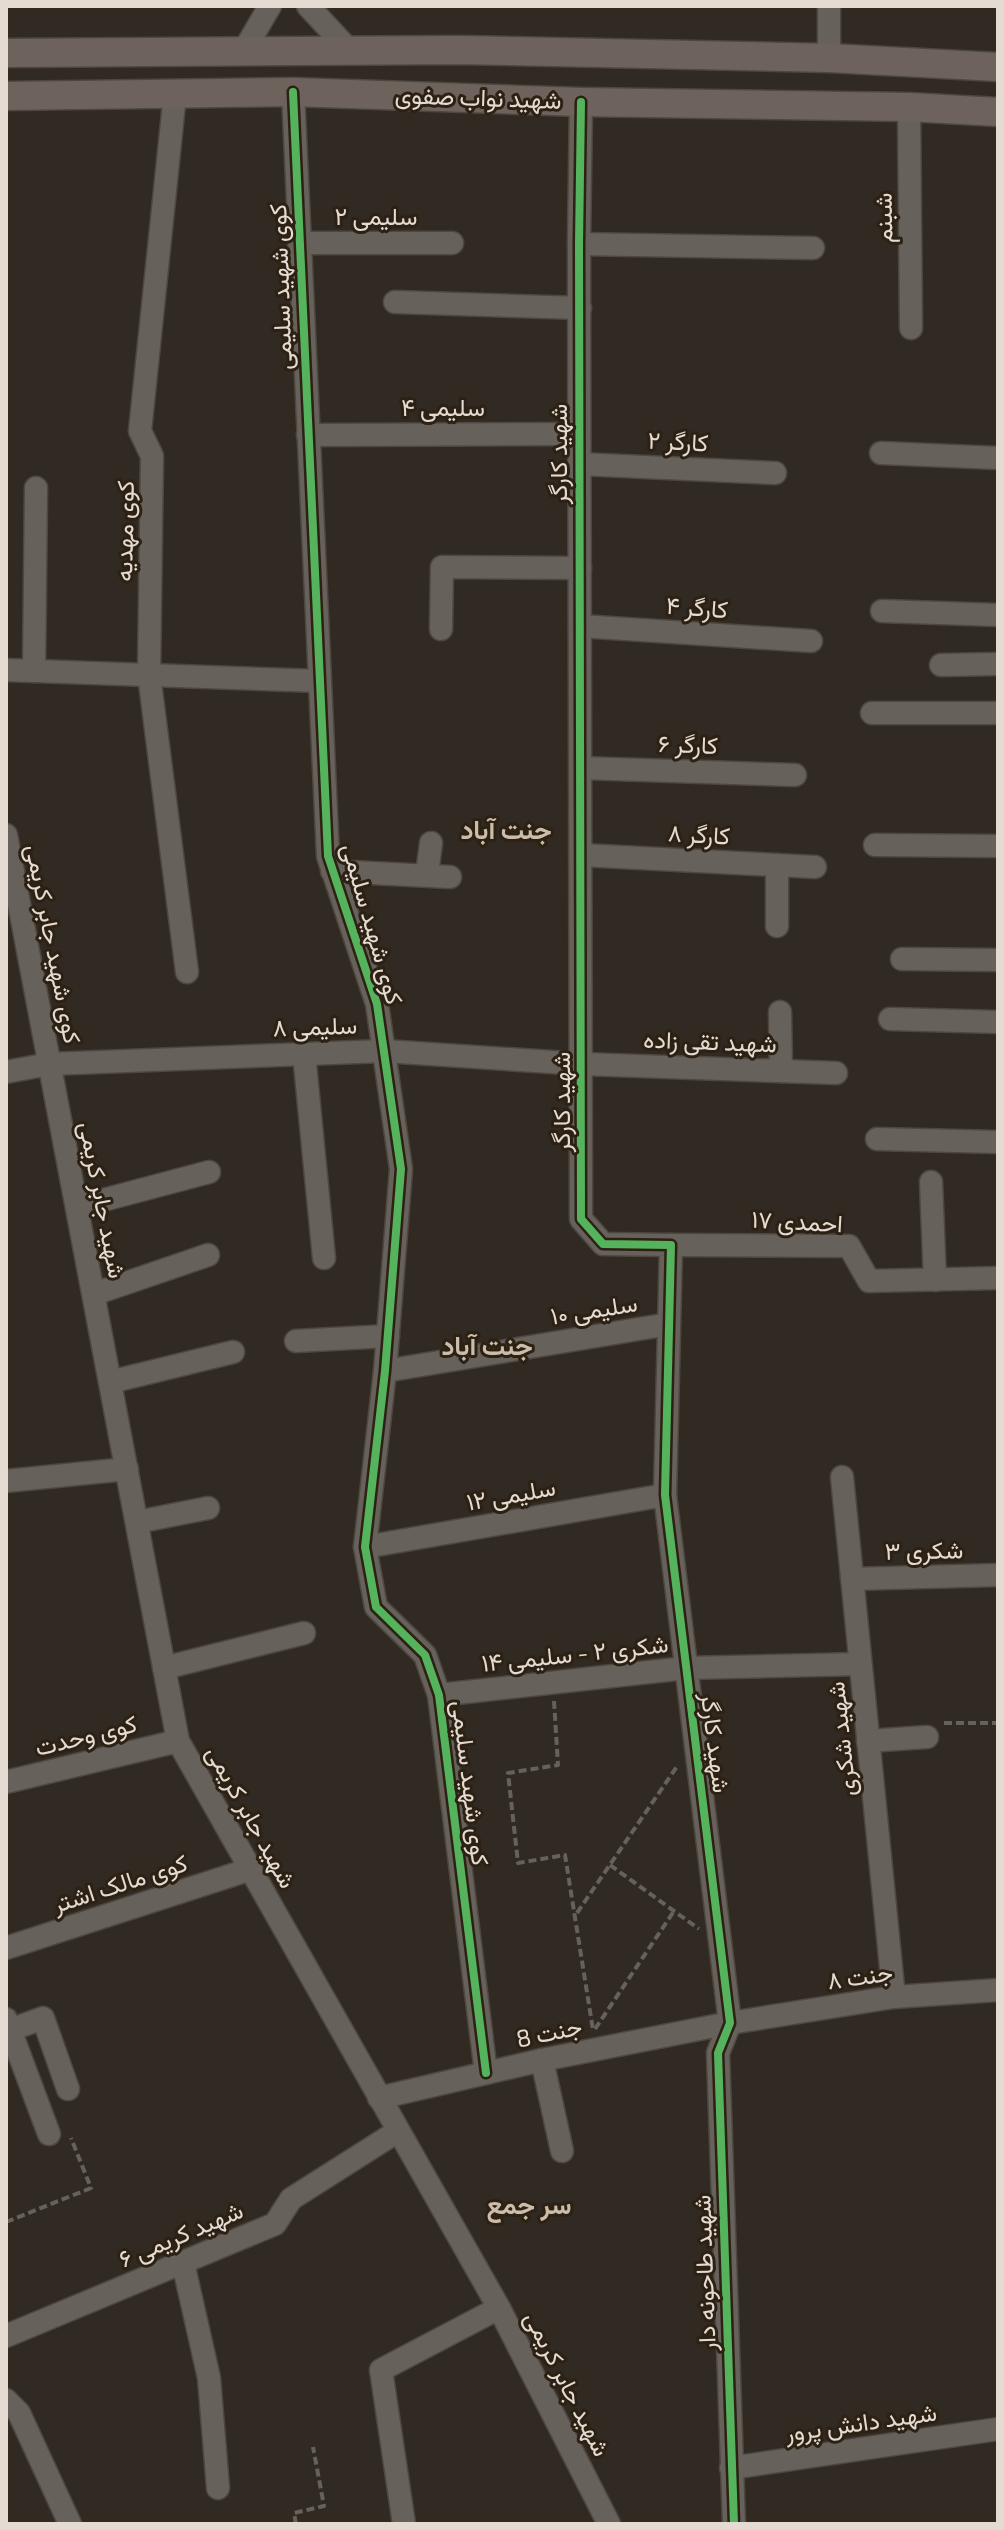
<svg xmlns="http://www.w3.org/2000/svg" width="1004" height="2530" font-family="'Exo 2',Vazirmatn,sans-serif">
  <style>
    .lines { fill: none; stroke-linecap: round; stroke-linejoin: round }
    .minor-casing { stroke: #4d4740; stroke-width: 25 }
    .major-casing { stroke: #4d4740; stroke-width: 31 }
    .path { stroke: #66615b; stroke-width: 4; stroke-dasharray: 8 4; stroke-linecap: butt }
    .minor { stroke: #67615c; stroke-width: 22 }
    .major { stroke: #6e625c; stroke-width: 28 }
    .cycleway-casing { stroke: #2c2113; stroke-width: 13 }
    .cycleway { stroke: #56b35d; stroke-width: 8 }
    .labels { text-anchor: middle; stroke-width: 6; stroke-linejoin: round; paint-order: stroke }
    .street-label { font-size: 24px; fill: #e4dbd3; stroke: #2c2113 }
    .neighbourhood-label { font-size: 26px; font-weight: bold; fill: #cbbcab; stroke: #2c2113 }
  </style>
  <rect width="100%" height="100%" fill="#312a23"/>
  <g class="lines">
    <defs>
      <g id="minor">
        <polyline points="308,6 349,50"/>
        <polyline points="829,6 829,58"/>
        <polyline points="243,52 270,6"/>
        <polyline points="293,92 328,856 377,1004 401,1169 385,1371 365,1547 376,1607 425,1655 439,1695 486,2073"/>
        <polyline points="175,94 140,431 152,456 149,675 187,972"/>
        <polyline points="581,102 579,244 581,1219 603,1244 671,1245 665,1495 730,2023 718,2053 734,2524"/>
        <polyline points="909,107 911,328"/>
        <polyline points="299,243 452,243"/>
        <polyline points="579,244 813,248"/>
        <polyline points="395,302 580,308"/>
        <polyline points="308,435 579,434"/>
        <polyline points="881,453 998,458"/>
        <polyline points="579,464 775,473"/>
        <polyline points="882,611 998,615"/>
        <polyline points="580,626 811,641"/>
        <polyline points="441,629 442,567 580,568"/>
        <polyline points="941,665 998,664"/>
        <polyline points="6,670 319,681"/>
        <polyline points="34,671 36,488"/>
        <polyline points="872,713 998,713"/>
        <polyline points="581,768 795,775"/>
        <polyline points="6,835 178,1741 499,2308 609,2524"/>
        <polyline points="875,845 998,846"/>
        <polyline points="581,855 815,867"/>
        <polyline points="777,865 777,926"/>
        <polyline points="332,871 450,877"/>
        <polyline points="427,874 431,843"/>
        <polyline points="902,959 998,960"/>
        <polyline points="780,1012 781,1071"/>
        <polyline points="890,1019 998,1022"/>
        <polyline points="304,1054 324,1258"/>
        <polyline points="6,1072 49,1064 384,1051 582,1064 836,1073"/>
        <polyline points="877,1139 998,1142"/>
        <polyline points="931,1182 935,1280"/>
        <polyline points="77,1207 209,1172"/>
        <polyline points="671,1245 849,1246 869,1281 998,1278"/>
        <polyline points="94,1294 208,1255"/>
        <polyline points="296,1341 388,1336"/>
        <polyline points="385,1371 669,1324"/>
        <polyline points="110,1382 233,1352"/>
        <polyline points="842,1477 894,1997"/>
        <polyline points="6,1481 127,1469"/>
        <polyline points="137,1522 208,1508"/>
        <polyline points="365,1547 665,1495"/>
        <polyline points="852,1579 998,1575"/>
        <polyline points="164,1668 304,1633"/>
        <polyline points="439,1695 686,1668 860,1664"/>
        <polyline points="868,1741 927,1737"/>
        <polyline points="6,1782 178,1741"/>
        <polyline points="6,1948 251,1869"/>
        <polyline points="6,2019 49,2134"/>
        <polyline points="10,2030 43,2018 68,2089"/>
        <polyline points="542,2060 562,2151"/>
        <polyline points="379,2098 542,2060 730,2023 894,1997 998,1990"/>
        <polyline points="183,2263 209,2378 218,2488"/>
        <polyline points="6,2336 275,2224 291,2199 398,2131"/>
        <polyline points="6,2400 19,2413 70,2524"/>
        <polyline points="731,2468 998,2429"/>
        <polyline points="404,2524 381,2370 499,2308"/>
      </g>
      <g id="major">
        <polyline points="6,53 461,50 829,58 998,67"/>
        <polyline points="6,96 293,92 581,102 909,107 998,112"/>
      </g>
    </defs>
    <use href="#minor" class="minor-casing"/>
    <use href="#major" class="major-casing"/>
    <g class="path">
      <polyline points="554,1701 558,1765 508,1773 518,1863 565,1855 593,2030"/>
      <polyline points="944,1723 998,1723"/>
      <polyline points="610,1865 699,1929"/>
      <polyline points="577,1913 678,1765"/>
      <polyline points="595,2029 674,1911"/>
      <polyline points="6,2222 91,2188 71,2138"/>
      <polyline points="296,2524 294,2513 324,2506 313,2447"/>
    </g>
    <use href="#minor" class="minor"/>
    <use href="#major" class="major"/>
    <defs>
      <g id="cycleway">
        <polyline points="293,92 328,856 377,1004 401,1169 385,1371 365,1547 376,1607 425,1655 439,1695 486,2073"/>
        <polyline points="581,102 579,244 581,1219 603,1244 671,1245 665,1495 730,2023 718,2053 734,2524"/>
      </g>
    </defs>
    <use href="#cycleway" class="cycleway-casing"/>
    <use href="#cycleway" class="cycleway"/>
  </g>
  <g class="labels">
    <g class="street-label">
      <text transform="translate(478 98) rotate(2)" y="8">شهید نواب صفوی</text>
      <text x="376" y="225">سلیمی ۲</text>
      <text transform="translate(884 218) rotate(-91)" y="8">شبنم</text>
      <text transform="translate(281 287) rotate(-92)" y="8">کوی شهید سلیمی</text>
      <text x="443" y="416">سلیمی ۴</text>
      <text transform="translate(678 442) rotate(3)" y="8">کارگر ۲</text>
      <text transform="translate(559 454) rotate(-90)" y="8">شهید کارگر</text>
      <text transform="translate(125 531) rotate(-89)" y="8">کوی مهدیه</text>
      <text transform="translate(697 608) rotate(4)" y="8">کارگر ۴</text>
      <text transform="translate(688 745) rotate(2)" y="8">کارگر ۶</text>
      <text transform="translate(699 835) rotate(3)" y="8">کارگر ۸</text>
      <text transform="translate(372 924) rotate(74)" y="8">کوی شهید سلیمی</text>
      <text transform="translate(53 944) rotate(79)" y="8">کوی شهید جابر کریمی</text>
      <text transform="translate(315 1027) rotate(-2)" y="8">سلیمی ۸</text>
      <text transform="translate(710 1042) rotate(2)" y="8">شهید تقی زاده</text>
      <text transform="translate(562 1102) rotate(-90)" y="8">شهید کارگر</text>
      <text transform="translate(102 1200) rotate(79)" y="8">شهید جابر کریمی</text>
      <text transform="translate(797 1222) rotate(3)" y="8">احمدی ۱۷</text>
      <text transform="translate(594 1310) rotate(-9)" y="8">سلیمی ۱۰</text>
      <text transform="translate(511 1495) rotate(-10)" y="8">سلیمی ۱۲</text>
      <text transform="translate(924 1551) rotate(-1)" y="8">شکری ۳</text>
      <text transform="translate(575 1654) rotate(-6)" y="8">شکری ۲ - سلیمی ۱۴</text>
      <text transform="translate(86 1736) rotate(-14)" y="8">کوی وحدت</text>
      <text transform="translate(842 1739) rotate(-96)" y="8">شهید شکری</text>
      <text transform="translate(715 1743) rotate(83)" y="8">شهید کارگر</text>
      <text transform="translate(470 1783) rotate(83)" y="8">کوی شهید سلیمی</text>
      <text transform="translate(251 1817) rotate(61)" y="8">شهید جابر کریمی</text>
      <text transform="translate(120 1884) rotate(-18)" y="8">کوی مالک اشتر</text>
      <text transform="translate(860 1977) rotate(-8)" y="8">جنت ۸</text>
      <text transform="translate(549 2033) rotate(-12)" y="8">جنت 8</text>
      <text transform="translate(181 2235) rotate(-23)" y="8">شهید کریمی ۶</text>
      <text transform="translate(705 2273) rotate(-92)" y="8">شهيد طاحونه دار</text>
      <text transform="translate(567 2384) rotate(63)" y="8">شهید جابر کریمی</text>
      <text transform="translate(861 2423) rotate(-8)" y="8">شهید دانش پرور</text>
    </g>
    <g class="neighbourhood-label">
      <text x="506" y="839">جنت آباد</text>
      <text x="487" y="1355">جنت آباد</text>
      <text x="529" y="2214">سر جمع</text>
    </g>
  </g>
  <rect width="1004" height="2530" fill="none" stroke="#e4dbd3" stroke-width="16"/>
</svg>
